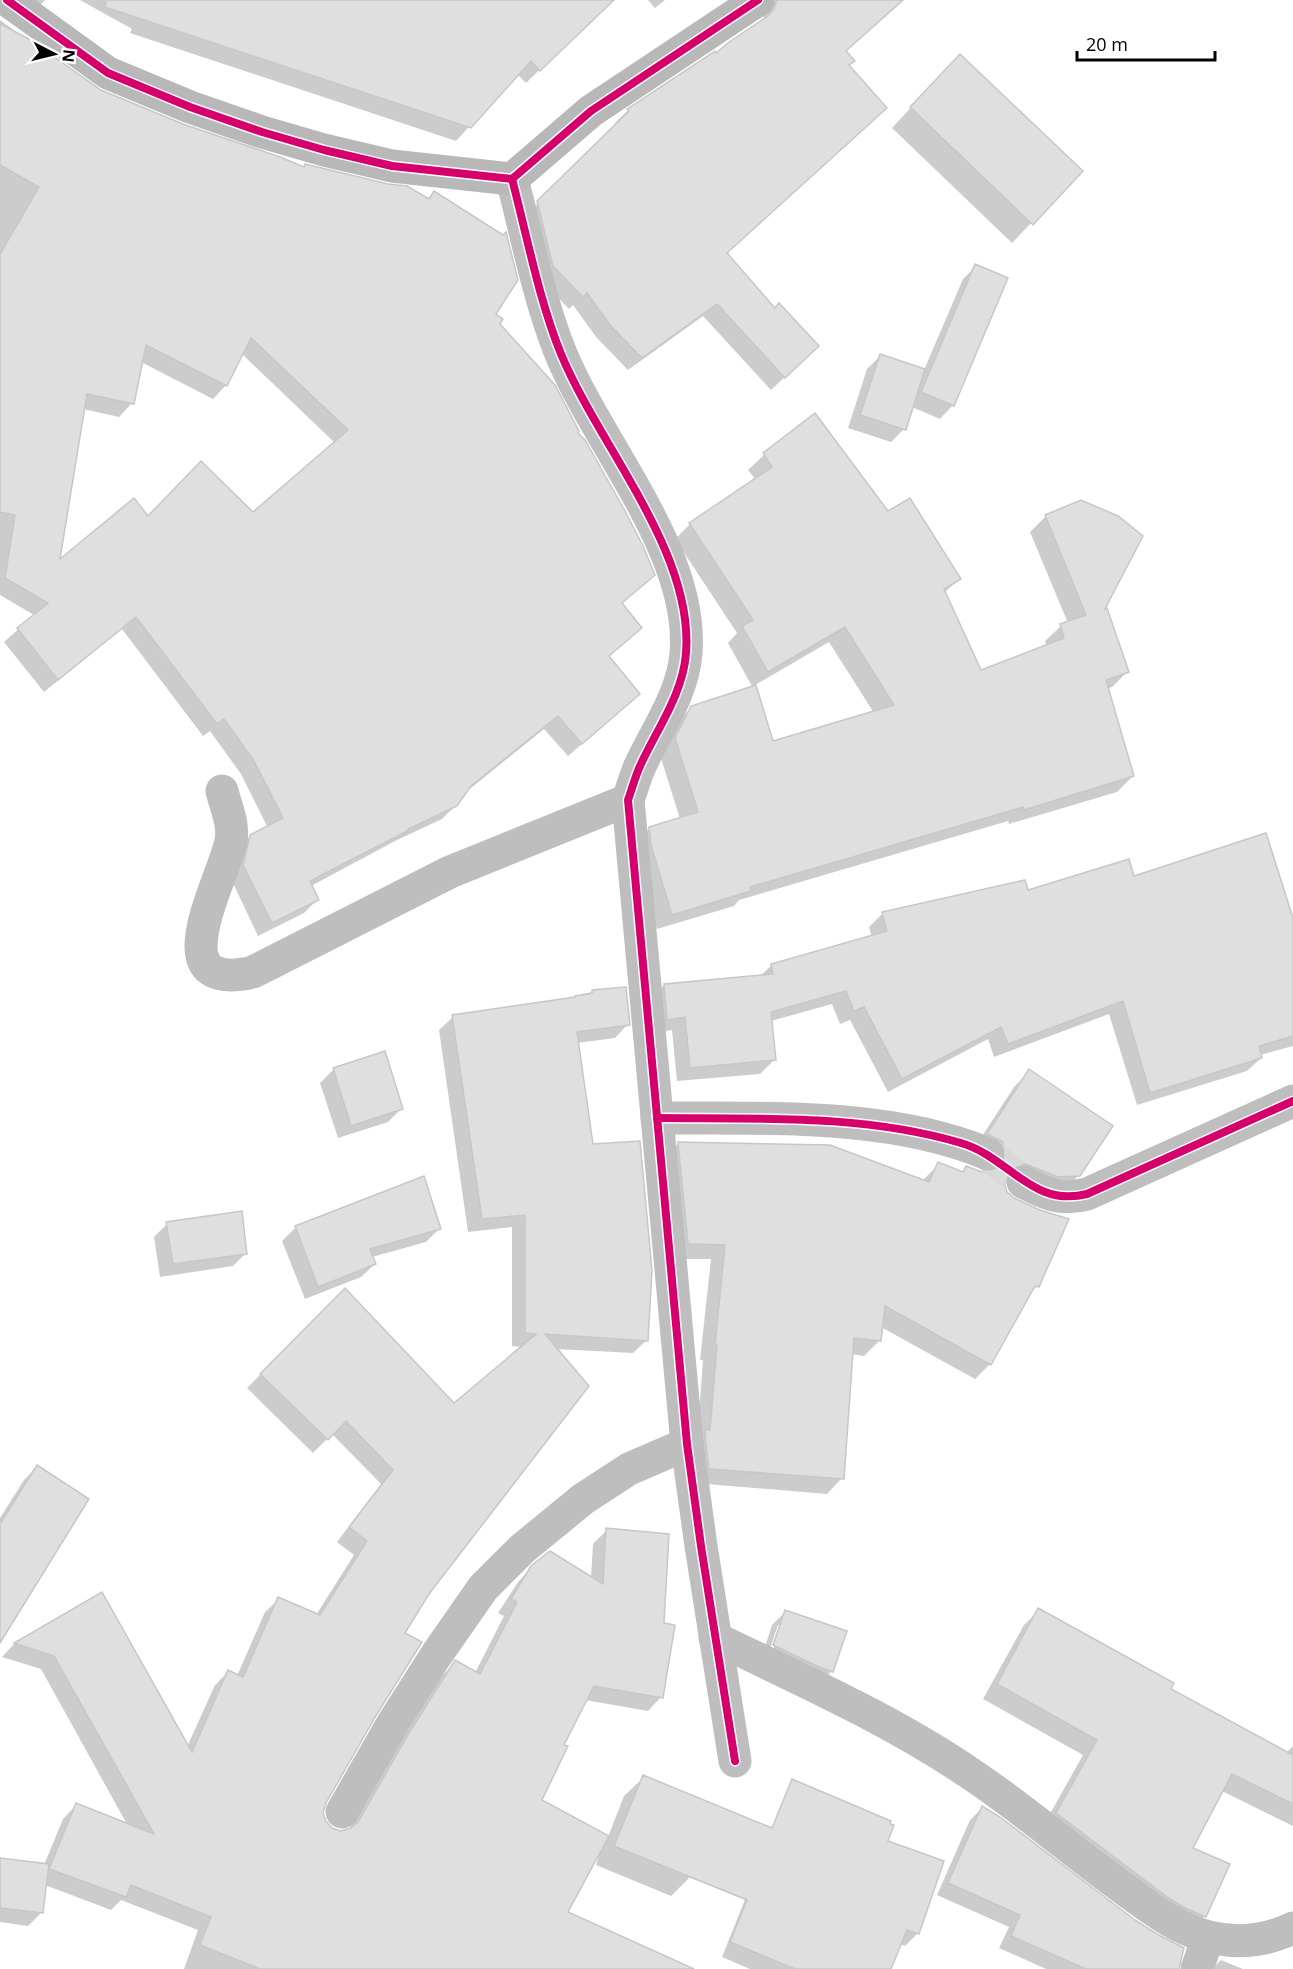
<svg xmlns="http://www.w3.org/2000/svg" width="1293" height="1969" font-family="'Open Sans',sans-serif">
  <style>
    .shadow { fill: #0003; fill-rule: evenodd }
    .building { fill: #dfdfdf; stroke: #c7c7c7; stroke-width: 1.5; fill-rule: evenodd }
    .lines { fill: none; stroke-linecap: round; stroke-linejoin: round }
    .street-tunnel { stroke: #d9d9d9; stroke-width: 33; stroke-dasharray: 33 16; stroke-linecap: butt }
    .street { stroke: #bebebe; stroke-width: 33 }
    .secondary { stroke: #b8b8b8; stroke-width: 33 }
    .cycleway-casing { stroke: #fff; stroke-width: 11 }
    .cycleway { stroke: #d6006c; stroke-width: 8 }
  </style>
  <rect width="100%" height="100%" fill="#fff"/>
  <g class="shadow">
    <polygon points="8,0 45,0 30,16"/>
    <polygon points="80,0 581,0 596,15 526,83 517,74 456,141 130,33 132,29"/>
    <polygon points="648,0 665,0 655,8"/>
    <polygon points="758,0 902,0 844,52 848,66 726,254 804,359 771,390 703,316 628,370 597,338 573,305 569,309 540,279 525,216 617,125 615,123 628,110 664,86 696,119 763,21 764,13"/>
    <path d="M 0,20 L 100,92 L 182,126 L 302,168 L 305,166 L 428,200 L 434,193 L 498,324 L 576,433 L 653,575 L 621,604 L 640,628 L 608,657 L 638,694 L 625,707 L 568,756 L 544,729 L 466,792 L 456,805 L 442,819 L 397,840 L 311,886 L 317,900 L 304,913 L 258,936 L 231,879 L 237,850 L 251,836 L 268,828 L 241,774 L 210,731 L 203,736 L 122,629 L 44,692 L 4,642 L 34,615 L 0,595 ZM 242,354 L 335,443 L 253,514 L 148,518 L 58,563 L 83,409 L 119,417 L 132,403 L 141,362 L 213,399 L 226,385 Z"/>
    <polygon points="941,75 1081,171 1012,243 892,128"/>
    <polygon points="976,266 953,405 940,419 912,407 904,429 891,442 848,428 867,369 880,356 924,370 963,279"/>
    <path d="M 815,415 L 888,513 L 959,579 L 944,593 L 980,672 L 1047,646 L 1045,641 L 1061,626 L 1068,623 L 1030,532 L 1046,516 L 1102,611 L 1127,672 L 1112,687 L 1107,689 L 1133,776 L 1117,792 L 1009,824 L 1008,821 L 739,900 L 734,906 L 657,929 L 636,862 L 634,844 L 650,828 L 680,819 L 660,755 L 676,723 L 692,707 L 753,688 L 728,643 L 737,633 L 675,539 L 690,524 L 756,480 L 748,470 L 764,455 ZM 829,642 L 874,713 L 772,743 L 755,685 Z"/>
    <polygon points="1133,878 1293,923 1293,1046 1260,1055 1261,1058 1247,1071 1137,1105 1109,1014 994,1057 988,1039 888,1092 850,1020 840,1024 832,1004 771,1021 774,1060 760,1074 677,1081 672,1030 654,1033 650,999 664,985 760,976 772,965 872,937 869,927 883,913"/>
    <polygon points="592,992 628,1024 615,1038 577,1043 592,1146 647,1340 633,1353 556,1349 428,1593 403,1633 375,1713 324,1802 322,1813 324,1822 331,1829 341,1832 348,1831 396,1748 442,1676 456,1662 475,1673 504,1616 498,1613 518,1582 532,1567 591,1578 593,1544 607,1530 663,1624 661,1697 648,1711 585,1700 562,1745 540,1801 608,1837 624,1796 644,1777 690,1877 671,1896 596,1865 599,1856 597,1855 566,1913 648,1969 184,1969 198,1930 121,1900 111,1910 45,1885 42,1912 28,1926 0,1922 0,1859 44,1865 63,1819 76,1805 128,1826 41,1669 2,1657 14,1644 101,1594 187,1747 215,1685 228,1672 237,1676 265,1612 279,1599 316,1615 354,1555 337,1542 381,1484 332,1434 313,1453 247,1388 345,1290 454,1405 523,1347 512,1346 512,1227 468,1232 439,1030 453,1017 589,995"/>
    <polygon points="384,1053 401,1109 388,1122 338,1138 320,1083 333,1070"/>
    <polygon points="1030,1071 1079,1175 1063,1191 1042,1192 1006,1178 1004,1179 1003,1182 1037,1286 1028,1295 990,1364 975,1379 881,1327 879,1341 864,1356 851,1354 842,1478 827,1494 694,1483 703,1360 700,1360 711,1259 673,1259 663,1159 679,1143 922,1181 939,1164 962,1173 967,1168 981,1173 991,1174 992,1167 973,1150 1014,1087"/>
    <polygon points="423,1178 439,1229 426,1242 372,1257 375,1264 361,1277 305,1299 282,1241 295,1228"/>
    <polygon points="167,1224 246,1253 233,1266 160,1277 154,1237"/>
    <polygon points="37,1467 0,1639 0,1518 24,1480"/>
    <polygon points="1039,1610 1169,1689 1286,1753 1293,1746 1293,1826 1222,1791 1191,1849 1205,1916 1190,1931 1042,1828 1083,1755 983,1699 1024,1625"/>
    <path d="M 785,1612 L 832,1671 L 819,1684 L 761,1659 L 772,1625 ZM 778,1625 L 781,1625 L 772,1653 L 769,1652 Z"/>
    <polygon points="786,1797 886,1841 918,1933 905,1946 900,1944 889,1969 750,1969 722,1957"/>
    <polygon points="982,1808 1178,1969 1046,1969 999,1948 1009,1927 937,1895 970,1820"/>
    <polygon points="1221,1960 1243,1969 1212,1969"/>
  </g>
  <g class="building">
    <polygon points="106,0 614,0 540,71 531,61 471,128 105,7"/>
    <polygon points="777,0 903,0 846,51 855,61 849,65 887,108 727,253 775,308 779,303 819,346 785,378 717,304 642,358 610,325 587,293 583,297 553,266 537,201 629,111 627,109 715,51 716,53 729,42 768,16 774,9"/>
    <path d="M 0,24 L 29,39 L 101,90 L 183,124 L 280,157 L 304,167 L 305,164 L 388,184 L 407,186 L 429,199 L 434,191 L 503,235 L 506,232 L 518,280 L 496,314 L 503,319 L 500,324 L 555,385 L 579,431 L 578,433 L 585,440 L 624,509 L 643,546 L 655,575 L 622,603 L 642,628 L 609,656 L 640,694 L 582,744 L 558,716 L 471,786 L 457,806 L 408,829 L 409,830 L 310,881 L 319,900 L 272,923 L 243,865 L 250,835 L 283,818 L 254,761 L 224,719 L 217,724 L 136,617 L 58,680 L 17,628 L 48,603 L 5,578 L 15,515 L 0,512 L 0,254 L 39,187 L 0,165 ZM 251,338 L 348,430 L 253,512 L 201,461 L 148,516 L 134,498 L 60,559 L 87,394 L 134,404 L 146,345 L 227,386 Z"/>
    <polygon points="960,54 1083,171 1033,225 910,107"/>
    <polygon points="975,264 1008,278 954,406 921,392"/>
    <polygon points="880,354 925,369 906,430 860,415"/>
    <polygon points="815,413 888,511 910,498 961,579 944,589 981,670 1064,638 1060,624 1086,615 1045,515 1081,500 1118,516 1143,536 1105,609 1107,608 1129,672 1106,680 1134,776 1024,810 1023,807 750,887 751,891 672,915 651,845 649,827 698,812 675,738 691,706 756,685 773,741 894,705 845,627 768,672 742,626 753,620 689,523 772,467 763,453"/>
    <polygon points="1266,833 1293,918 1293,1036 1259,1046 1262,1058 1150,1093 1123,1001 1008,1044 1001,1027 902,1079 864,1007 854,1011 846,991 771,1012 776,1060 690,1068 685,1017 667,1020 664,984 773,974 771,964 887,931 882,912 1025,880 1028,890 1129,859 1134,876"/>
    <polygon points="626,987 630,1025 577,1032 593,1144 640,1141 652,1270 648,1341 545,1334 589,1386 429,1594 405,1633 422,1642 377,1714 326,1803 323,1813 326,1821 332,1828 341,1831 351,1828 358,1822 409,1733 455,1660 480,1674 517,1602 511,1599 531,1566 550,1551 603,1584 606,1528 669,1534 664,1623 675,1625 663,1698 594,1686 564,1745 568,1746 542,1800 609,1836 568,1912 694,1969 260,1969 200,1945 211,1917 131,1885 126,1897 49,1869 76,1803 154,1834 54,1656 14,1643 102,1592 192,1752 228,1670 243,1677 278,1597 320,1615 367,1541 349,1527 393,1470 346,1421 328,1440 260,1374 345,1288 454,1403 536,1334 525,1333 525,1215 482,1219 452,1015 575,997 575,996 592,993 592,990"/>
    <polygon points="385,1051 403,1109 351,1126 333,1068"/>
    <polygon points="1029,1069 1113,1126 1080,1176 1058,1177 1023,1163 1013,1166 1006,1174 1004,1182 1007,1192 1014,1198 1040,1210 1069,1219 1039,1287 1035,1286 991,1365 885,1306 881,1341 854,1338 844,1479 709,1469 705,1438 706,1429 710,1430 717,1345 715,1345 725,1245 688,1244 678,1142 830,1145 929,1182 938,1162 963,1172 966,1166 982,1172 992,1172 1001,1168 1005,1161 1006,1151 1002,1141 987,1134"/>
    <polygon points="424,1176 441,1229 370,1249 376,1264 318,1287 295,1226"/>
    <polygon points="242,1211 247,1254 173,1264 166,1222"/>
    <polygon points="37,1465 89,1499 0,1643 0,1524"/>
    <polygon points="1038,1608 1174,1683 1171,1689 1293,1755 1293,1804 1232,1774 1193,1848 1230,1864 1206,1917 1185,1908 1166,1896 1056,1813 1097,1740 997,1684"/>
    <polygon points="785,1610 847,1631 833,1672 819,1667 773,1645"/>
    <polygon points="643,1775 772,1828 792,1779 891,1821 890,1824 894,1825 888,1841 944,1861 919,1934 907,1930 891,1969 795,1969 730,1942 747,1900 614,1846"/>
    <polygon points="982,1806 1000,1817 1135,1920 1157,1934 1184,1948 1179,1969 1086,1969 1011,1936 1020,1915 948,1883"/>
    <polygon points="0,1858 49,1864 43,1913 0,1908"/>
  </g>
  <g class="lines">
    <polyline class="street-tunnel" points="988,1154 1023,1182"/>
    <g class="street">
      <path d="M 512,179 C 527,236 539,300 561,354 C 599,446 694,552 686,653 C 683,694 657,729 640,766 C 635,777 632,789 628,800 L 687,1444 L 701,1546 L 735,1761"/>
      <path d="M 222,791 C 226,807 234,824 231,841 C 223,881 156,995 253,972 L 450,872 L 628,800"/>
      <path d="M 657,1118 C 763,1119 889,1112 988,1154"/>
      <path d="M 1023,1182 C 1046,1194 1061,1201 1087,1194 L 1293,1101"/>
      <path d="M 715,1638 C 801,1680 892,1720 971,1774 C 1025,1810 1074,1853 1127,1891 C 1152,1909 1179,1930 1209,1937 C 1238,1944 1266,1941 1293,1928"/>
      <polyline points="342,1812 393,1723 437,1654 483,1588 522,1549 583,1499 629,1469 687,1444"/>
      <polyline points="1197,1969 1208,1937"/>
    </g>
    <polyline class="secondary" points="7,0 108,73 190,107 262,132 324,150 392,166 512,179 591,111 758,0"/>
    <defs>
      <g id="cycleway">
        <polyline points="7,0 108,73 190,107 262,132 324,150 392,166 512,179 591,111 758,0"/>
        <path d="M 512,179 C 527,236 539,300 561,354 C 599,446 694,552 686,653 C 683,694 657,729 640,766 C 635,777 632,789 628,800 L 687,1444 L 701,1546 L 735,1761"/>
        <path d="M 657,1118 C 758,1119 863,1114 961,1143 C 1009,1157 1032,1208 1087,1194 L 1293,1101"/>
      </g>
    </defs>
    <use href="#cycleway" class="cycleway-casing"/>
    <use href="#cycleway" class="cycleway"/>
  </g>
  <g transform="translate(54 54) rotate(97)" stroke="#ffffff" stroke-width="4.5" paint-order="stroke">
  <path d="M0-4.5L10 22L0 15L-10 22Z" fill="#000000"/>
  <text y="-9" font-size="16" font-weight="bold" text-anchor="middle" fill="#000000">N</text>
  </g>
  <path d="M1077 51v9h138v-9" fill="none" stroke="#000000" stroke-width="3"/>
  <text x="1086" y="51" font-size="18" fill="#000000" stroke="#ffffff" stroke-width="4.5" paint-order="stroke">20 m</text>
</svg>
